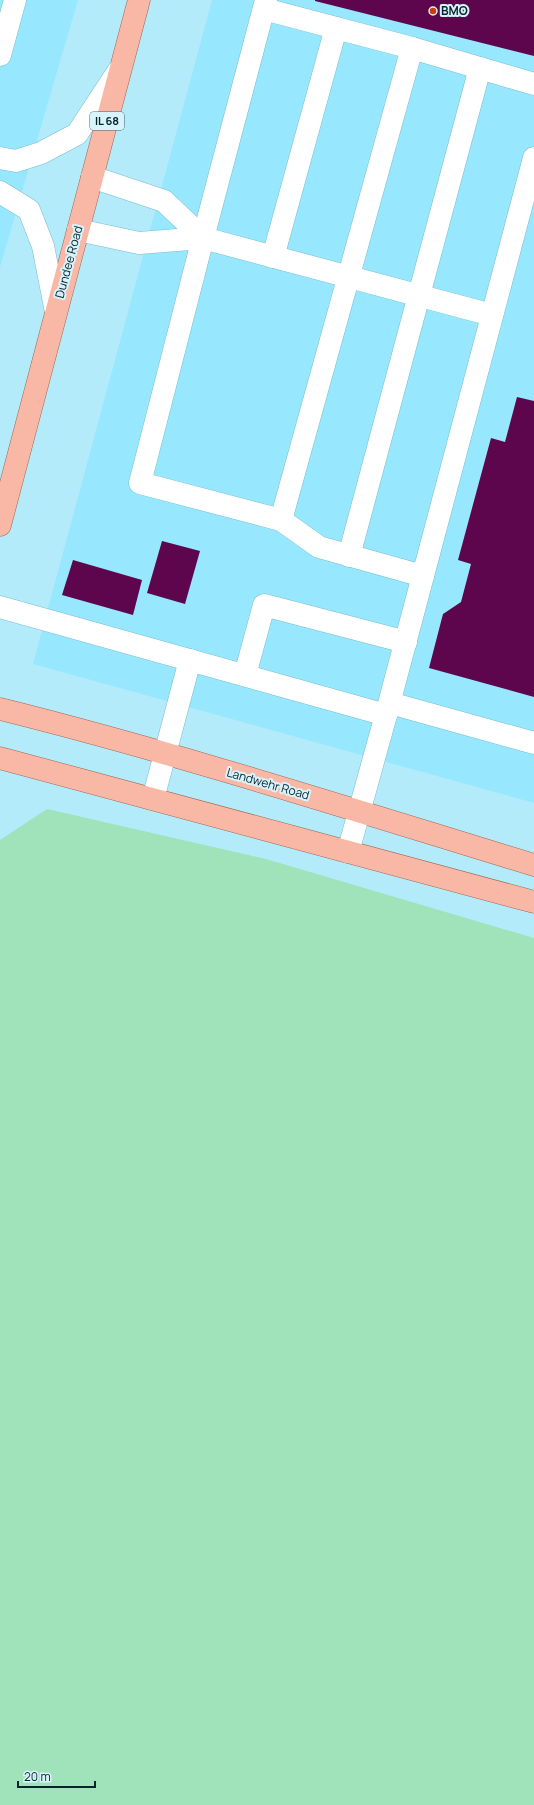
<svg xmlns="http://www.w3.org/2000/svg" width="534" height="1805" font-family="Manrope,sans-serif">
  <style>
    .built { fill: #97e8fe }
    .green { fill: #a0e2ba }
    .building { fill: #5d064e }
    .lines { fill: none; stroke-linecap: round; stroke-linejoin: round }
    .minor-casing { stroke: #77bccf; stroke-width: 23 }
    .major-casing { stroke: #a16654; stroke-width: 23 }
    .minor { stroke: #fff; stroke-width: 22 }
    .major { stroke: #f8b8a5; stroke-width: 22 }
    .poi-dot { fill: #c73f0e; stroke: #d8f3fb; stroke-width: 1.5 }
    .labels { text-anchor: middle; stroke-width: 4; stroke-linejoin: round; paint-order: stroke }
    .shield { fill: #d8f3fb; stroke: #45626a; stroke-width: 1 }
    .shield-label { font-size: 11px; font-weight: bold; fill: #06242c }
    .poi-label { font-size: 12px; font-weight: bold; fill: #06242c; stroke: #d8f3fb; text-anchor: start }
    .street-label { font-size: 12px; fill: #06242c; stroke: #d8f3fb }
  </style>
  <rect width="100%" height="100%" fill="#b4ebfa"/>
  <g class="built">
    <polygon points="0,0 78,0 0,267"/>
    <polygon points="212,0 534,0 534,803 33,664"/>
  </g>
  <polygon class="green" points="47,809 266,859 534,938 534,1805 0,1805 0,840"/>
  <g class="building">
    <polygon points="315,0 534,0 534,56 315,1"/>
    <polygon points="517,397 534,401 534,697 429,668 443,614 461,602 471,564 458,560 491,438 505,442"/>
    <polygon points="162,541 200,551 185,604 147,593"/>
    <polygon points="73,560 142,580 133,615 62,595"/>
  </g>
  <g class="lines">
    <defs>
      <g id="minor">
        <polyline points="266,0 203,238 140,483 281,520 319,547 423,576"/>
        <polyline points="264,9 412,48 534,84"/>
        <polyline points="0,55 15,0"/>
        <polyline points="0,158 16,161 41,153 77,134 119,70"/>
        <polyline points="92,177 164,201 203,238"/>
        <polyline points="0,192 29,210 43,246 56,312"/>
        <polyline points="78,230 139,243 203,238 492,315"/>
        <polyline points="273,257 336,28"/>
        <polyline points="281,520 412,48"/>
        <polyline points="349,556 480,68"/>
        <polyline points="0,607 386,715"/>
        <polyline points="245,675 264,605 406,642"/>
        <polyline points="390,703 534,743"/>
        <polyline points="153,799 190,660"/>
        <polyline points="348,852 386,715 534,158"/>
      </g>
      <g id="major">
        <polyline points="0,525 139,0"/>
        <path d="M 0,709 C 180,754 357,811 534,865"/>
        <polyline points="0,758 534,902"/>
      </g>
    </defs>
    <use href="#minor" class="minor-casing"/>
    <use href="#major" class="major-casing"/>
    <use href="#minor" class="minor"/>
    <use href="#major" class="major"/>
  </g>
  <circle class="poi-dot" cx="433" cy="11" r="4"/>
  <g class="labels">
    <rect class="shield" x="90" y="112" width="34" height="18" rx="3"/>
    <g class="shield-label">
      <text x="107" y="125">IL 68</text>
    </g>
    <g class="poi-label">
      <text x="441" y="15">BMO</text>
    </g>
    <g class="street-label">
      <text transform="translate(69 262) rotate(-75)" y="4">Dundee Road</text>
      <text transform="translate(268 784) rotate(16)" y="4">Landwehr Road</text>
    </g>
  </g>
  <path d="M18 1781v6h77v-6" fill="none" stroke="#06242c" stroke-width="2"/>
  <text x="24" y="1781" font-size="12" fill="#06242c" stroke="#d8f3fb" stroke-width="3" paint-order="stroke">20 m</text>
</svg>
